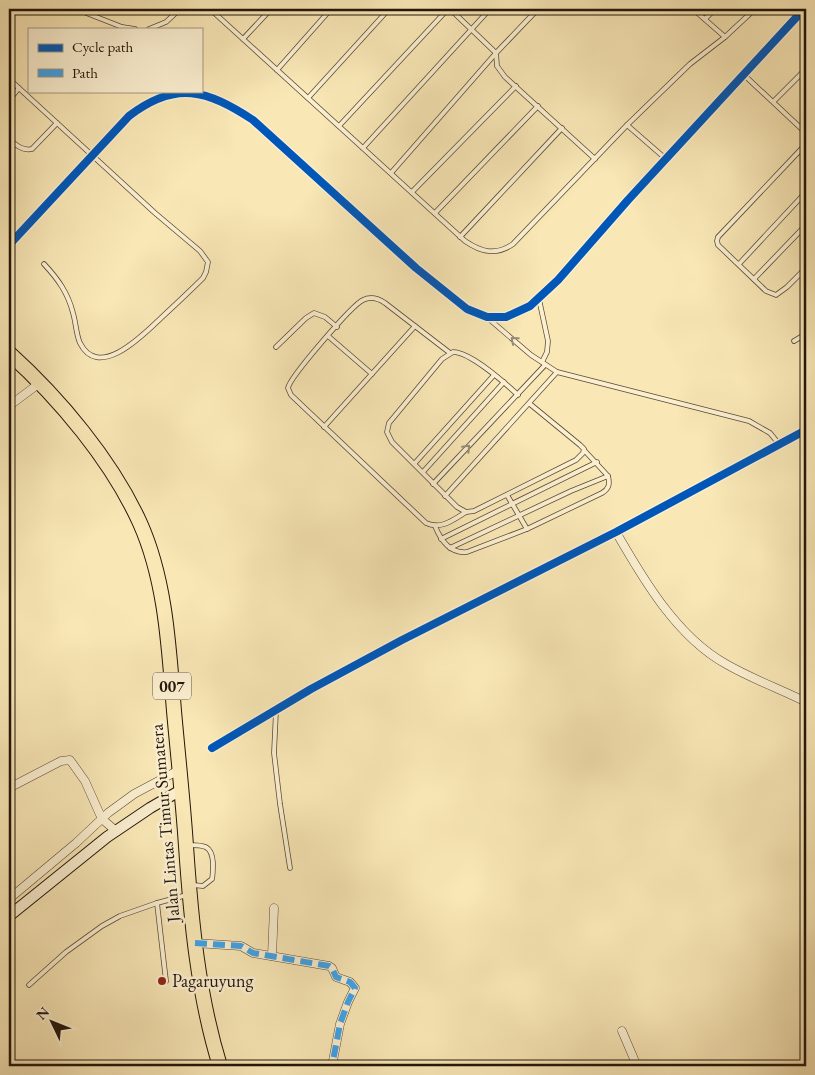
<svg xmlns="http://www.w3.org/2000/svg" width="815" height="1075" font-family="'EB Garamond',serif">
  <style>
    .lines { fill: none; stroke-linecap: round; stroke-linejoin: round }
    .lane-casing { stroke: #584a35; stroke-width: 5.5 }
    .street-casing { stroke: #584a35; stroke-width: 9 }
    .secondary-casing { stroke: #22160a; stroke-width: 12 }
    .highway-casing { stroke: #22160a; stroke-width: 16 }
    .lane { stroke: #fbefd0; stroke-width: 4 }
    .street { stroke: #fbefd0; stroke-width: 8 }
    .secondary { stroke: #fbefd0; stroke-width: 10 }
    .highway { stroke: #f9e7b6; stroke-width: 14 }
    .quiet { stroke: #3ea2e9; stroke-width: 6; stroke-dasharray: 12 6; stroke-linecap: butt }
    .cycleway-casing { stroke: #fbefd0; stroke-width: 11 }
    .cycleway { stroke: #0057b8; stroke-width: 8 }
    .oneway { stroke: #998d77 }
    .poi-dot { fill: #8f2418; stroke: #fbefd0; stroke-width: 2 }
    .labels { text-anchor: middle; stroke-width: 5; stroke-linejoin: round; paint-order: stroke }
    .shield { fill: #fbefd0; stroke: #635745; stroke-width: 1 }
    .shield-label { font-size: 16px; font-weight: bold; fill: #22160a }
    .street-label { font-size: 18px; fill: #22160a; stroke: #fbefd0 }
    .poi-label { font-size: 18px; fill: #22160a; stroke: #fbefd0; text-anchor: start }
  </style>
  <rect width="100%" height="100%" fill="#f9e7b6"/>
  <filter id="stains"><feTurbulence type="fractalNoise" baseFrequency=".004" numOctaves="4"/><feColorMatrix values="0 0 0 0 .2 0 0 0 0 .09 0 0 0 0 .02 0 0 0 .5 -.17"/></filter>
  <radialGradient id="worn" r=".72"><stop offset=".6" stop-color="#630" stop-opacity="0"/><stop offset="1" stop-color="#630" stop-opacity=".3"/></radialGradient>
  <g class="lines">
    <defs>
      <g id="lane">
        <polyline points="76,9 122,27 135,29"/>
        <path d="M 210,9 L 465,241 C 481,252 496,256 513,244 L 627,125 L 690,64 L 725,37 L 755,9"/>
        <polyline points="450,9 496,53 497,66 505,77 595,159"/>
        <polyline points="693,9 725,37"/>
        <polyline points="705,19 715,9"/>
        <polyline points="149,29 166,22 180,9"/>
        <polyline points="243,39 271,9"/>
        <polyline points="277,70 331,9"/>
        <polyline points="743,74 806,133"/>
        <path d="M 9,79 L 155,213 L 200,251 L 208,262 L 206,272 L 203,278 C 189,292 175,305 161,318 C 144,334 99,381 80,343 C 76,334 76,323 73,313 C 68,293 58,279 44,264"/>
        <polyline points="308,98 389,9"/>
        <polyline points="9,100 19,88"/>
        <polyline points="774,101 806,69"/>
        <polyline points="627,125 666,159"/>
        <polyline points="339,126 448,9"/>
        <path d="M 9,139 C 16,145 22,151 32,149 L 57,123"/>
        <polyline points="806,144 718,237 717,241 718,245 766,291 776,295 787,287 806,268"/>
        <polyline points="363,148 490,9"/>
        <polyline points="391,173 496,53 538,9"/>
        <polyline points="412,192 516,86"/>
        <polyline points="435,213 538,106"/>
        <polyline points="460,237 562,128"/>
        <polyline points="739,264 806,192"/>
        <polyline points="754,279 806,225"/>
        <polyline points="539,299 548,341 547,352 542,362"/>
        <polyline points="489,319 531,355 557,372 749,421 770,433 779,444"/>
        <polyline points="328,336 372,374"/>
        <polyline points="794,341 806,334"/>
        <polyline points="276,347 306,318 314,313 325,317 337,327"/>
        <path d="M 450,353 L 385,303 C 379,299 371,296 363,300 C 352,305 290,377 288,388 L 291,395 L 426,523 C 441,530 453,520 466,512"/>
        <path d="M 518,395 C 505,383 470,352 453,352 L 442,359 L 389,423 L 387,432 L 392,442 L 457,507 L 466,512 L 474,511 L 576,460 L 583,453 L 584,449 L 580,445 L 530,404"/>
        <polyline points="324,427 415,326"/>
        <polyline points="415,463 494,375"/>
        <polyline points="423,472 504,382"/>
        <polyline points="433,484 545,365"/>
        <path d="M 507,495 L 527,529 L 602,493 C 609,489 610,484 608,476 L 584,450"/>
        <polyline points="445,496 557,372"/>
        <path d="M 435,526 C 441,541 450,554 467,552 L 527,529"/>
        <polyline points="441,539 597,462"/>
        <polyline points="450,548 571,491 608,476"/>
        <polyline points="276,711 274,753 280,804 290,868"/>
        <path d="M 188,845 C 204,845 212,845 213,863 C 213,868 213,874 212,879 L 203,886 L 193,885"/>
        <polyline points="157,903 166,981"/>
        <polyline points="29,985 66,952 102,926 120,916 157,903 187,895"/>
      </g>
      <g id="street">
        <path d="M 9,245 L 129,116 C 176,80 207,90 253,120 L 416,268 L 467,309 L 487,317 L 506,317 L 530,306 L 558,280 L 628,200 L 804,9"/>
        <polyline points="9,406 41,382"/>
        <path d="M 616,532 C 643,579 677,637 726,664 C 752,679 780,689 806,702"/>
        <polyline points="212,748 311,689 402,640 616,532 806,430"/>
        <polyline points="9,788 61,761 70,760 85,781 102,819 116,831"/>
        <polyline points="9,899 76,843 108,813 134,794 179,770"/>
        <polyline points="195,943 241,946 253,953 329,966 332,968 336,977 350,982 355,988 348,1002 340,1024 332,1066"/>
        <polyline points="272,956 274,908"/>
        <polyline points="622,1031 634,1059 635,1066"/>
      </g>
      <polyline id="secondary" points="9,916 107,837 150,808 181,790"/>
      <path id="highway" d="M 9,353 C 59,398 112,461 140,523 C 166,581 169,649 174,711 C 178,756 183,801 186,846 C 191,919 198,995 220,1066"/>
    </defs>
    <use href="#lane" class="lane-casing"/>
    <use href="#street" class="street-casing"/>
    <use href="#secondary" class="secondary-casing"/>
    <use href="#highway" class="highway-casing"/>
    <use href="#lane" class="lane"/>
    <use href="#street" class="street"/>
    <use href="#secondary" class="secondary"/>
    <use href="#highway" class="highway"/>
    <polyline class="quiet" points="195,943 241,946 253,953 329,966 332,968 336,977 350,982 355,988 348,1002 340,1024 332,1066"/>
    <defs>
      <g id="cycleway">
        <path d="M 9,245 L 129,116 C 176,80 207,90 253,120 L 416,268 L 467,309 L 487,317 L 506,317 L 530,306 L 558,280 L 628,200 L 804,9"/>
        <polyline points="212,748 311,689 402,640 616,532 806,430"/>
      </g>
    </defs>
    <use href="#cycleway" class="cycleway-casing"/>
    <use href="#cycleway" class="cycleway"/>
  </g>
  <defs><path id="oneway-chevron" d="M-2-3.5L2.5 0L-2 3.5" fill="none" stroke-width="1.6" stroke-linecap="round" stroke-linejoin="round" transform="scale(1.25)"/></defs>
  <g class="oneway">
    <use href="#oneway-chevron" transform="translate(514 340) rotate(-140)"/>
    <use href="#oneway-chevron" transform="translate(467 448) rotate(-46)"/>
  </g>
  <circle class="poi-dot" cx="162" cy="981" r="5"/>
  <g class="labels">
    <rect class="shield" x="153" y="672.5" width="38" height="27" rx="4"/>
    <g class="shield-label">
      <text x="172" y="692">007</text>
    </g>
    <g class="street-label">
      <text transform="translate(165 823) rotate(-95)" y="6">Jalan Lintas Timur Sumatera</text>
    </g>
    <g class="poi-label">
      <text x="172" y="987">Pagaruyung</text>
    </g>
  </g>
  <rect width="815" height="1075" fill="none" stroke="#f9e7b6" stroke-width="30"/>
  <rect x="10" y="10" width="795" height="1055" fill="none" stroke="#22160a" stroke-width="2.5"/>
  <rect x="15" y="15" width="785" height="1045" fill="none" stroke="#22160a"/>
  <rect x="28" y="28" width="175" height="65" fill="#fbefd0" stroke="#a49881"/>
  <rect x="38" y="44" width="25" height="8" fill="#0057b8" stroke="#a49881"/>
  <text x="72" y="52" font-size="15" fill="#22160a">Cycle path</text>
  <rect x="38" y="69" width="25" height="8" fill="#3ea2e9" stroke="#a49881"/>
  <text x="72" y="78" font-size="15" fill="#22160a">Path</text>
  <g transform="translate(52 1022) rotate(313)" stroke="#fbefd0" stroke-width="4" paint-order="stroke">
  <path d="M0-4L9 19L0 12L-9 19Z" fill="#22160a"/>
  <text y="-8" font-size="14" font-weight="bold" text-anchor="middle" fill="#22160a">N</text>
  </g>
  <rect width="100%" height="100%" filter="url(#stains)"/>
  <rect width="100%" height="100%" fill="url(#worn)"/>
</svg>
